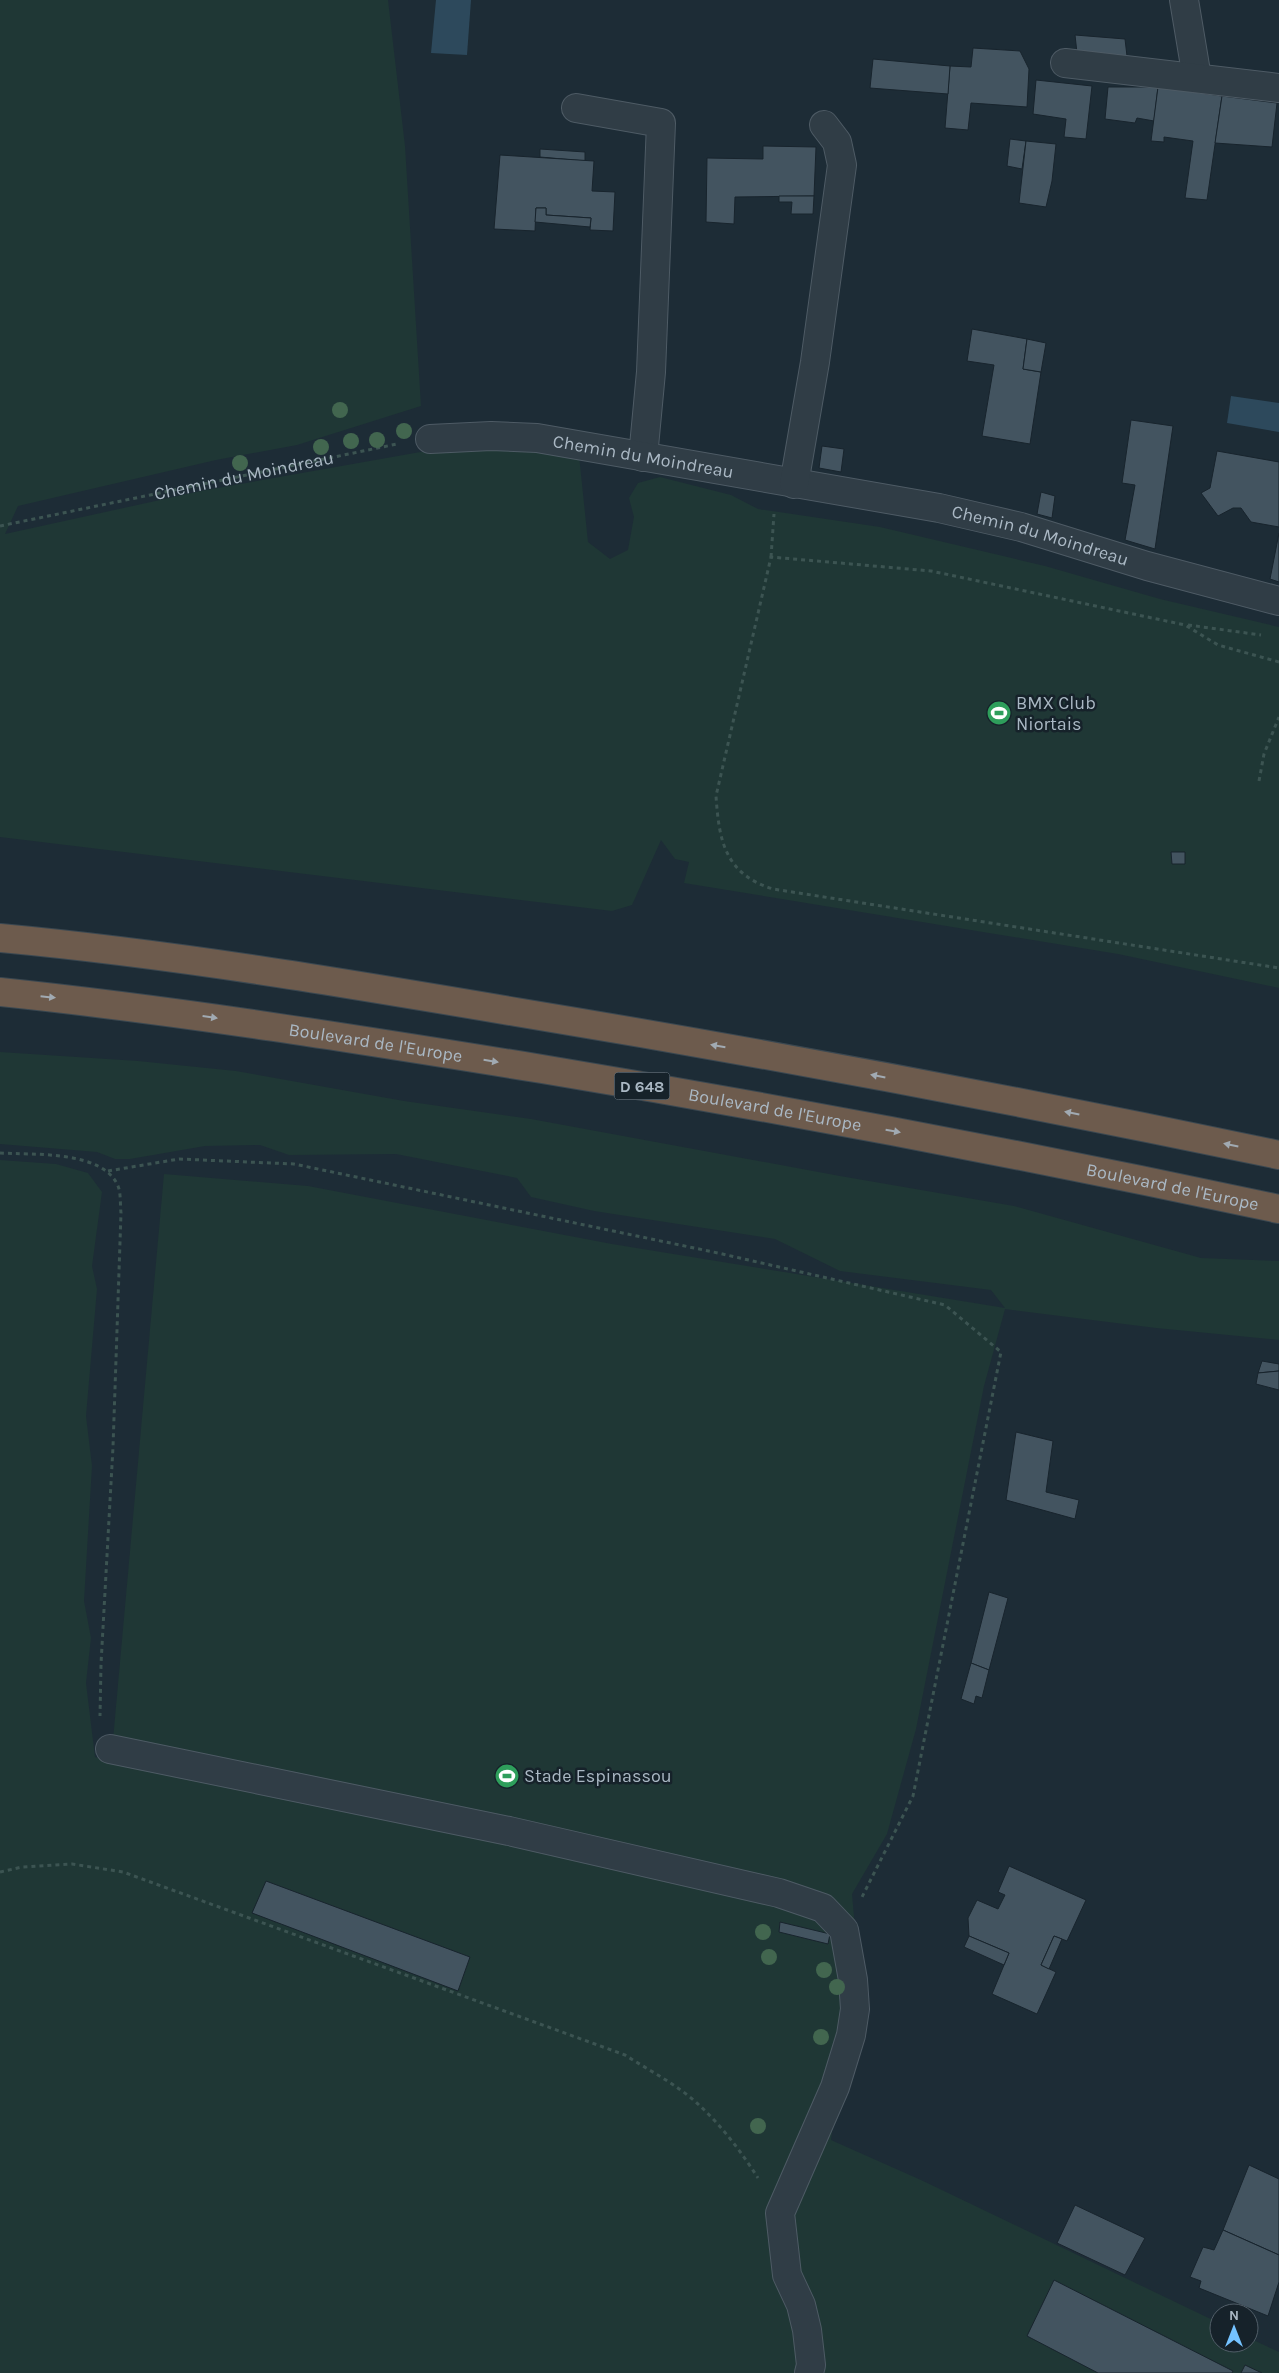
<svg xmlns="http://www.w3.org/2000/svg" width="1279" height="2373" font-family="Karla,sans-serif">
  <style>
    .green { fill: #1f3735 }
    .water { fill: #2d495c }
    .building { fill: #435460; stroke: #18242d }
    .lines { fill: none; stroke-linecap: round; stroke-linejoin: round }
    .minor-casing { stroke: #4e5b65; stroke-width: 30 }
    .highway-casing { stroke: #3b4851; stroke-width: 30 }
    .path { stroke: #3c5452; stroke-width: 3; stroke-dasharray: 4 4; stroke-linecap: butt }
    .minor { stroke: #303d46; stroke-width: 28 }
    .highway { stroke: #6d5b4d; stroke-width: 28 }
    .tree { fill: #42664f }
    .oneway { fill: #a1aab2 }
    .labels { text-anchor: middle; stroke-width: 5; stroke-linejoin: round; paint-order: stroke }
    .shield { fill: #16222a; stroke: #7e8b96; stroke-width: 1 }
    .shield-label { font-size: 16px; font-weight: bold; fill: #aab8c4 }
    .street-label { font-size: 18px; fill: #aab8c4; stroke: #16222a }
    .poi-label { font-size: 18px; fill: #aab8c4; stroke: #16222a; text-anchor: start }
  </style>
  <rect width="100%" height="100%" fill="#1d2c36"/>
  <g class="green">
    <polygon points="0,0 388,0 405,146 421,406 297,445 216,460 18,506 5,534 201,491 426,451 498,444 579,455 588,542 610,559 628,550 634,517 629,498 638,483 660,477 731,495 758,509 880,527 1045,566 1160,599 1279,627 1279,988 1118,954 684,883 689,862 675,859 661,840 632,905 612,911 0,837"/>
    <polygon points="0,1052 138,1061 236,1071 404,1101 531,1119 840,1176 1014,1206 1201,1258 1279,1261 1279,1340 1156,1328 1005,1309 984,1386 916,1729 887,1834 852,1894 856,1939 831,2140 921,2180 1219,2323 1219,2343 1249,2343 1249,2338 1279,2352 1279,2373 0,2373 0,1160 56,1164 88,1173 102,1192 92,1266 97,1289 86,1416 92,1466 84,1601 91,1638 86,1683 95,1757 111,1762 164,1174 308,1186 612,1244 1005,1308 991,1290 840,1271 775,1239 594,1211 531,1197 517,1178 396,1154 289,1155 260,1145 205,1146 130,1159 115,1159 97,1152 0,1144"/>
  </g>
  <g class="water">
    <polygon points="436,0 471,0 467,55 431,53"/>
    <polygon points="1231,396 1279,403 1279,432 1227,423"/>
  </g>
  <g class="building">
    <polygon points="1075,35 1125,39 1127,56 1077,53"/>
    <polygon points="973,48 1020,51 1029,69 1027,107 971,103 968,130 945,128 950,66 971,67"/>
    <polygon points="873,59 950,66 948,94 870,88"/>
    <polygon points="1036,80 1092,86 1086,139 1064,137 1066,119 1033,114"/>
    <polygon points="1108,87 1158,87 1154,121 1137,118 1135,123 1105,119"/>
    <polygon points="1158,87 1222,96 1207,200 1185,198 1193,141 1164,137 1164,142 1151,141"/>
    <polygon points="1222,96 1277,103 1272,147 1215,143"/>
    <polygon points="1010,139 1026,141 1022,169 1007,166"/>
    <polygon points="1026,141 1056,144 1052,181 1046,207 1019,203"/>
    <polygon points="763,146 816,147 814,196 735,197 734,224 706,222 707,158 763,159"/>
    <polygon points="540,149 585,152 585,161 540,157"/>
    <polygon points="500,155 594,161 592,191 615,192 613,231 590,230 591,218 546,215 546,208 536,208 535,231 494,229"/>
    <polygon points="779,196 814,196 813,214 791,214 792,202 779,202"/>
    <polygon points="536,208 546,208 546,215 591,218 590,227 535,222"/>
    <polygon points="972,329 1027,339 1023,369 1041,372 1030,444 982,436 994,365 967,361"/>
    <polygon points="1027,339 1046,343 1041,372 1023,369"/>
    <polygon points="1131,420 1173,426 1155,549 1125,540 1135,485 1122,483"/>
    <polygon points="822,446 844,449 841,472 819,468"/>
    <polygon points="1217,451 1279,462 1279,527 1251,522 1241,508 1233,508 1218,516 1201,493 1210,488"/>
    <polygon points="1041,492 1055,496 1052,518 1037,514"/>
    <polygon points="1279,533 1279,582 1270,579"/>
    <polygon points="1171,852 1185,852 1185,864 1172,864"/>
    <polygon points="1262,1361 1279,1364 1279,1371 1258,1373"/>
    <polygon points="1279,1371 1279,1390 1256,1384 1258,1373"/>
    <polygon points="1016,1432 1053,1441 1046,1492 1079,1500 1075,1519 1006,1500"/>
    <polygon points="989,1592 1008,1598 989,1670 971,1663"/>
    <polygon points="971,1663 989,1670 982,1698 976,1696 974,1704 961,1699"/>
    <polygon points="1009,1866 1086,1900 1067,1941 1054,1936 1041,1965 1056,1972 1037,2014 992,1994 1009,1953 969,1936 968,1918 977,1900 998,1909 1005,1895 998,1892"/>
    <polygon points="266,1881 470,1957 458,1991 252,1913"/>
    <polygon points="780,1922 830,1934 828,1944 779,1932"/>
    <polygon points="969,1936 1009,1953 1004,1965 964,1947"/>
    <polygon points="1054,1936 1062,1939 1049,1969 1041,1965"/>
    <polygon points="1249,2165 1279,2179 1279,2255 1223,2230"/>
    <polygon points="1075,2205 1145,2238 1125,2275 1057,2243"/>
    <polygon points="1223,2230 1279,2255 1279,2282 1268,2316 1199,2288 1201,2281 1190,2277 1203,2247 1214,2250"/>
    <polygon points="1054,2280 1233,2371 1232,2373 1098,2373 1027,2336"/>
    <polygon points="1245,2365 1262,2373 1241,2373"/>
  </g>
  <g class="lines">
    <defs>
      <g id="minor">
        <polyline points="1184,0 1197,78"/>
        <polyline points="1065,63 1279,88"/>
        <polyline points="576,108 661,123 651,372 643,457"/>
        <path id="s2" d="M 430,439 L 491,436 L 537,438 L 939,508 L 1021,527 L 1147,566 L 1279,601"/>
        <polyline points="794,484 815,362 842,165 837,142 824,125"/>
        <polyline points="110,1749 509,1831 779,1893 823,1908 844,1930 853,1980 855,2009 851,2035 835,2087 780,2213 787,2275 801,2305 807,2330 811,2365 809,2373"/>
      </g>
      <g id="highway">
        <path d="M 0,938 C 173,954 345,983 516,1012 C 771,1054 1026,1102 1279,1155"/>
        <path id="s3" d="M 0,992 C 182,1011 362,1040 542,1069 C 789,1110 1035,1157 1279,1209"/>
      </g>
    </defs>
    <use href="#minor" class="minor-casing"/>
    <use href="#highway" class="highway-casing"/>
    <g class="path">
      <path id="s1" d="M 0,526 L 397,444"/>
      <polyline points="771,557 774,514"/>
      <polyline points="1188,625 1261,635"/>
      <path d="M 1279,662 L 1218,645 L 1185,625 L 931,571 L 771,557 L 716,796 C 719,841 725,874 773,889 L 1279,968"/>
      <polyline points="1259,781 1264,754 1279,717"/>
      <path d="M 0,1153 C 32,1155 103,1150 118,1186 C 121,1193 120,1204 121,1213 L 113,1447 L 101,1664 L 100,1716"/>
      <polyline points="108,1171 179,1159 294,1164 718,1253 945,1305 1001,1352 913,1796 862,1897"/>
      <path d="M 0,1872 L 22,1867 L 72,1864 L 123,1872 L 625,2055 C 650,2071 678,2085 699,2105 C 722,2126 742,2153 758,2178"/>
    </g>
    <use href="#minor" class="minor"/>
    <use href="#highway" class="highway"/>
  </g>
  <g class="tree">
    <circle cx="340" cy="410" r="8"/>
    <circle cx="404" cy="431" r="8"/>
    <circle cx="377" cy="440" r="8"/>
    <circle cx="351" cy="441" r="8"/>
    <circle cx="321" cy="447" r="8"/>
    <circle cx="240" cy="463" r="8"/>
    <circle cx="763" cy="1932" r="8"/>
    <circle cx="769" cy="1957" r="8"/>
    <circle cx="824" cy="1970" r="8"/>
    <circle cx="837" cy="1987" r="8"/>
    <circle cx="821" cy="2037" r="8"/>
    <circle cx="758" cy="2126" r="8"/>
  </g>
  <defs><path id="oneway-solid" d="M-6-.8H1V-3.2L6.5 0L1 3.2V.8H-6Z" transform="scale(1.25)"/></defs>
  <g class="oneway">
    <use href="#oneway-solid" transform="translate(48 997) rotate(6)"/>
    <use href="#oneway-solid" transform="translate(210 1017) rotate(8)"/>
    <use href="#oneway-solid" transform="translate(718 1046) rotate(-170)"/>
    <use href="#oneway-solid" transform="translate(491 1061) rotate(9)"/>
    <use href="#oneway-solid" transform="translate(878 1076) rotate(-169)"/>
    <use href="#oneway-solid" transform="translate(1072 1113) rotate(-169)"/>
    <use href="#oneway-solid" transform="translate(893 1131) rotate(10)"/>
    <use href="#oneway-solid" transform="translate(1231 1145) rotate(-168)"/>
  </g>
  <defs>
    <symbol id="stadium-disc" viewBox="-11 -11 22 22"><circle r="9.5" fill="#2e9e5b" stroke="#16222a"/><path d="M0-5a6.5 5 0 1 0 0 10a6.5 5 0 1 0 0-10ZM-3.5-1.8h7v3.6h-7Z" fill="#fff"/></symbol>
  </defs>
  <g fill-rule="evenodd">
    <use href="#stadium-disc" x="985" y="699" width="28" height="28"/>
    <use href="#stadium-disc" x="493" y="1762" width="28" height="28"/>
  </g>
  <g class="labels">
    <rect class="shield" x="614.5" y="1072.5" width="55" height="27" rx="4"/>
    <g class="shield-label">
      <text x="642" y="1092">D 648</text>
    </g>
    <g class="street-label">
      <text dy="6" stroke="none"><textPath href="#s2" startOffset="215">Chemin du Moindreau</textPath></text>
      <text dy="6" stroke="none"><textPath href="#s1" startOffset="249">Chemin du Moindreau</textPath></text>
      <text dy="6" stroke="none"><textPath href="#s2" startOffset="620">Chemin du Moindreau</textPath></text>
      <text dy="6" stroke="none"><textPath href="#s3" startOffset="379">Boulevard de l'Europe</textPath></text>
      <text dy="6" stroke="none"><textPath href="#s3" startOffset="784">Boulevard de l'Europe</textPath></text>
      <text dy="6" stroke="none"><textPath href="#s3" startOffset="1189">Boulevard de l'Europe</textPath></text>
    </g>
    <g class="poi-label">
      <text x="1016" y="709">BMX Club<tspan x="1016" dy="21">Niortais</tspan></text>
      <text x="524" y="1782">Stade Espinassou</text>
    </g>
  </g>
  <g transform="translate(1234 2328)"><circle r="24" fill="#16222a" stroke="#515e68"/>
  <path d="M0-4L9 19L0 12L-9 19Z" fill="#74c2ff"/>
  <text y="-8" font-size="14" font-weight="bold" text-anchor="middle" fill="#aab8c4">N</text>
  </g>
</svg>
